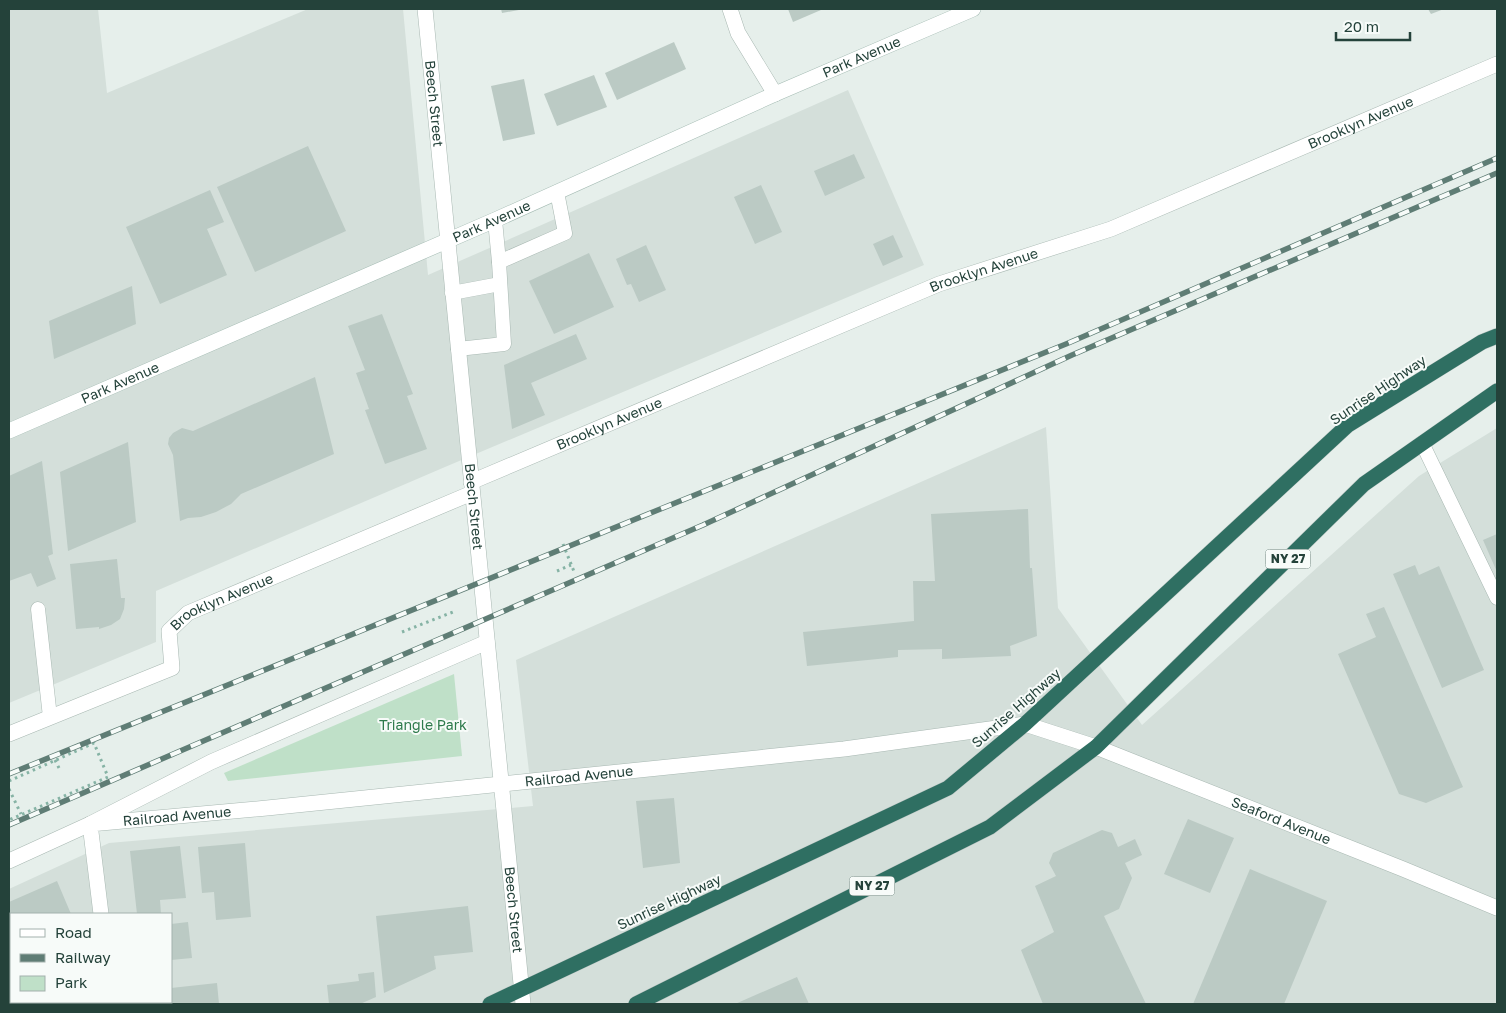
<svg xmlns="http://www.w3.org/2000/svg" width="1506" height="1013" font-family="'Golos Text',sans-serif">
  <style>
    .built { fill: #d4dfda; fill-rule: evenodd }
    .green { fill: #bfe0c8 }
    .building { fill: #bbcac4 }
    .lines { fill: none; stroke-linecap: round; stroke-linejoin: round }
    .lane-casing { stroke: #a8b8b2; stroke-width: 15 }
    .street-casing { stroke: #a8b8b2; stroke-width: 16 }
    .secondary-casing { stroke: #a4bbb3; stroke-width: 16 }
    .highway-casing { stroke: #c2cac8; stroke-width: 16 }
    .path { stroke: #86b3a5; stroke-width: 3; stroke-dasharray: 2.5 4; stroke-linecap: butt }
    .lane { stroke: #fff; stroke-width: 14 }
    .street { stroke: #fff; stroke-width: 15 }
    .secondary { stroke: #fff; stroke-width: 15 }
    .highway { stroke: #2f6f62; stroke-width: 15 }
    .rail-casing { stroke: #5f7d75; stroke-width: 5.5 }
    .rail { stroke: #f7fbf9; stroke-width: 4; stroke-dasharray: 11; stroke-linecap: butt }
    .labels { text-anchor: middle; stroke-width: 4; stroke-linejoin: round; paint-order: stroke }
    .shield { fill: #f7fbf9; stroke: #637a73; stroke-width: 1 }
    .shield-label { font-size: 12px; font-weight: bold; fill: #24423a }
    .street-label { font-size: 14px; fill: #24423a; stroke: #f7fbf9 }
    .park-label { font-size: 14px; fill: #2d7a4b; stroke: #f7fbf9 }
  </style>
  <rect width="100%" height="100%" fill="#e6efeb"/>
  <g class="built">
    <polygon points="9,9 98,9 107,93 308,9 403,9 428,275 848,90 924,265 445,467 156,591 156,642 9,703"/>
    <path d="M 1046,427 L 1058,608 L 1142,725 L 1419,476 L 1497,428 L 1497,1004 L 9,1004 L 9,889 L 109,843 L 533,806 L 516,660 ZM 11,914 L 171,914 L 171,1002 L 11,1002 Z"/>
  </g>
  <polygon class="green" points="454,674 462,756 228,781 224,773"/>
  <g class="building">
    <polygon points="501,9 519,9 519,10 502,13"/>
    <polygon points="788,9 821,9 821,10 793,22"/>
    <polygon points="1428,9 1444,9 1431,14"/>
    <polygon points="674,42 686,69 617,100 605,73"/>
    <polygon points="594,75 607,107 557,126 544,94"/>
    <polygon points="524,79 535,134 503,141 491,86"/>
    <polygon points="308,146 346,231 255,272 217,187"/>
    <polygon points="854,154 865,178 825,196 814,171"/>
    <polygon points="761,185 782,232 755,244 734,197"/>
    <polygon points="210,190 224,222 207,229 227,275 160,304 126,227"/>
    <polygon points="893,235 903,257 883,266 873,244"/>
    <polygon points="646,245 666,290 639,302 631,284 627,285 616,259"/>
    <polygon points="589,253 614,307 554,334 529,281"/>
    <polygon points="132,286 136,324 54,359 49,321"/>
    <polygon points="382,314 413,394 407,396 427,449 385,464 365,410 369,409 356,373 365,370 348,326"/>
    <polygon points="576,334 587,359 531,383 545,415 512,429 504,365"/>
    <polygon points="315,377 334,454 241,494 231,504 216,512 201,517 188,518 180,521 173,455 168,444 169,438 173,433 182,428 193,431"/>
    <polygon points="128,442 136,522 68,551 60,472"/>
    <polygon points="42,461 53,554 48,556 56,579 37,587 31,573 9,581 9,476"/>
    <polygon points="1028,509 1030,568 1032,568 1037,636 1010,646 1011,656 942,659 942,649 898,650 898,657 807,666 803,632 914,621 913,581 935,581 931,514"/>
    <polygon points="1497,534 1497,572 1483,540"/>
    <polygon points="117,559 121,598 125,598 124,609 120,619 111,625 99,629 99,627 76,629 70,564"/>
    <polygon points="1415,565 1419,575 1439,566 1484,670 1442,688 1393,574"/>
    <polygon points="1384,607 1463,787 1426,803 1399,794 1338,654 1376,637 1366,614"/>
    <polygon points="674,798 680,863 643,868 636,801"/>
    <polygon points="1188,819 1234,838 1210,893 1164,874"/>
    <polygon points="1102,830 1112,833 1118,847 1135,839 1142,855 1125,863 1132,878 1119,909 1104,916 1146,1004 1043,1004 1021,950 1054,932 1035,886 1056,876 1049,863 1053,853"/>
    <polygon points="245,843 251,917 216,920 214,892 202,893 198,847"/>
    <polygon points="180,846 186,898 160,900 161,914 137,914 130,851"/>
    <polygon points="1250,869 1327,901 1284,1004 1193,1004"/>
    <polygon points="57,881 71,914 11,914 11,954 9,948 9,902"/>
    <polygon points="468,906 473,952 434,956 436,969 384,993 376,916"/>
    <polygon points="188,922 192,958 171,960 171,924"/>
    <polygon points="374,972 376,997 360,1004 329,1004 327,985 359,981 358,974"/>
    <polygon points="797,977 809,1004 735,1004"/>
    <polygon points="217,983 219,1004 149,1004 149,1002 171,1002 171,988"/>
  </g>
  <g class="lines">
    <defs>
      <g id="lane">
        <polyline points="495,220 499,262"/>
        <polyline points="452,293 500,284"/>
        <polyline points="458,349 504,344 499,262 565,233 557,192"/>
        <polyline points="1422,443 1497,598"/>
        <polyline points="38,609 50,717"/>
      </g>
      <g id="street">
        <path id="s1" d="M 425,9 L 523,1004"/>
        <polyline points="730,9 738,33 775,94"/>
        <path id="s2" d="M 471,482 L 939,284 L 1111,229 L 1497,64"/>
        <path id="s3" d="M 9,734 L 172,668 L 169,631 L 188,613 L 472,493"/>
        <polyline points="9,861 90,824 211,762 487,642"/>
        <path id="s4" d="M 101,914 L 90,824 L 267,808 L 844,749 L 1025,724 L 1096,747 L 1403,869 L 1497,908"/>
        <polyline points="112,1002 112,1004"/>
      </g>
      <g id="secondary">
        <path id="s5" d="M 9,431 L 495,220 L 775,94 L 973,9"/>
      </g>
      <g id="highway">
        <polyline points="490,1004 948,788 1025,724 1348,425 1482,342 1497,336"/>
        <polyline points="636,1004 990,827 1096,747 1364,484 1497,391"/>
      </g>
    </defs>
    <use href="#lane" class="lane-casing"/>
    <use href="#street" class="street-casing"/>
    <use href="#secondary" class="secondary-casing"/>
    <use href="#highway" class="highway-casing"/>
    <g class="path">
      <polyline points="563,544 575,574"/>
      <polyline points="557,571 571,565"/>
      <polyline points="402,632 453,612"/>
      <polyline points="55,760 59,768"/>
      <polyline points="9,781 94,743 108,777 9,820"/>
      <polyline points="9,789 21,814"/>
    </g>
    <use href="#lane" class="lane"/>
    <use href="#street" class="street"/>
    <use href="#secondary" class="secondary"/>
    <use href="#highway" class="highway"/>
    <defs>
      <g id="rail">
        <polyline points="9,774 1066,344 1497,158"/>
        <polyline points="9,825 703,525 1072,355 1497,173"/>
      </g>
    </defs>
    <use href="#rail" class="rail-casing"/>
    <use href="#rail" class="rail"/>
  </g>
  <g class="labels">
    <g class="shield">
      <rect x="1265.5" y="549.5" width="45" height="19" rx="4"/>
      <rect x="849.5" y="876.5" width="45" height="19" rx="4"/>
    </g>
    <g class="shield-label">
      <text x="1288" y="563">NY 27</text>
      <text x="872" y="890">NY 27</text>
    </g>
    <g class="street-label">
      <text dy="5" stroke="none"><textPath href="#s5" startOffset="931">Park Avenue</textPath></text>
      <text dy="5" stroke="none"><textPath href="#s1" startOffset="95">Beech Street</textPath></text>
      <text dy="5" stroke="none"><textPath href="#s2" startOffset="960">Brooklyn Avenue</textPath></text>
      <text dy="5" stroke="none"><textPath href="#s5" startOffset="526">Park Avenue</textPath></text>
      <text dy="5" stroke="none"><textPath href="#s2" startOffset="555">Brooklyn Avenue</textPath></text>
      <text dy="5" stroke="none"><textPath href="#s5" startOffset="121">Park Avenue</textPath></text>
      <text transform="translate(1378 390) rotate(-34)" y="5">Sunrise Highway</text>
      <text dy="5" stroke="none"><textPath href="#s2" startOffset="150">Brooklyn Avenue</textPath></text>
      <text dy="5" stroke="none"><textPath href="#s1" startOffset="500">Beech Street</textPath></text>
      <text dy="5" stroke="none"><textPath href="#s3" startOffset="274">Brooklyn Avenue</textPath></text>
      <text transform="translate(1016 708) rotate(-41)" y="5">Sunrise Highway</text>
      <text dy="5" stroke="none"><textPath href="#s4" startOffset="582">Railroad Avenue</textPath></text>
      <text dy="5" stroke="none"><textPath href="#s4" startOffset="178">Railroad Avenue</textPath></text>
      <text dy="5" stroke="none"><textPath href="#s4" startOffset="1305">Seaford Avenue</textPath></text>
      <text transform="translate(669 902) rotate(-25)" y="5">Sunrise Highway</text>
      <text dy="5" stroke="none"><textPath href="#s1" startOffset="905">Beech Street</textPath></text>
    </g>
    <g class="park-label">
      <text x="423" y="730">Triangle Park</text>
    </g>
  </g>
  <rect width="1506" height="1013" fill="none" stroke="#24423a" stroke-width="20"/>
  <rect x="10" y="913" width="162" height="90" fill="#f7fbf9" stroke="#a3b1ad"/>
  <rect x="20" y="929" width="25" height="8" fill="#ffffff" stroke="#a3b1ad"/>
  <text x="55" y="938" font-size="15" fill="#24423a">Road</text>
  <rect x="20" y="954" width="25" height="8" fill="#5f7d75" stroke="#a3b1ad"/>
  <text x="55" y="963" font-size="15" fill="#24423a">Railway</text>
  <rect x="20" y="976" width="25" height="15" fill="#bfe0c8" stroke="#a3b1ad"/>
  <text x="55" y="988" font-size="15" fill="#24423a">Park</text>
  <path d="M1336 32v8h74v-8" fill="none" stroke="#24423a" stroke-width="2.5"/>
  <text x="1344" y="32" font-size="15" fill="#24423a" stroke="#f7fbf9" stroke-width="4" paint-order="stroke">20 m</text>
</svg>
